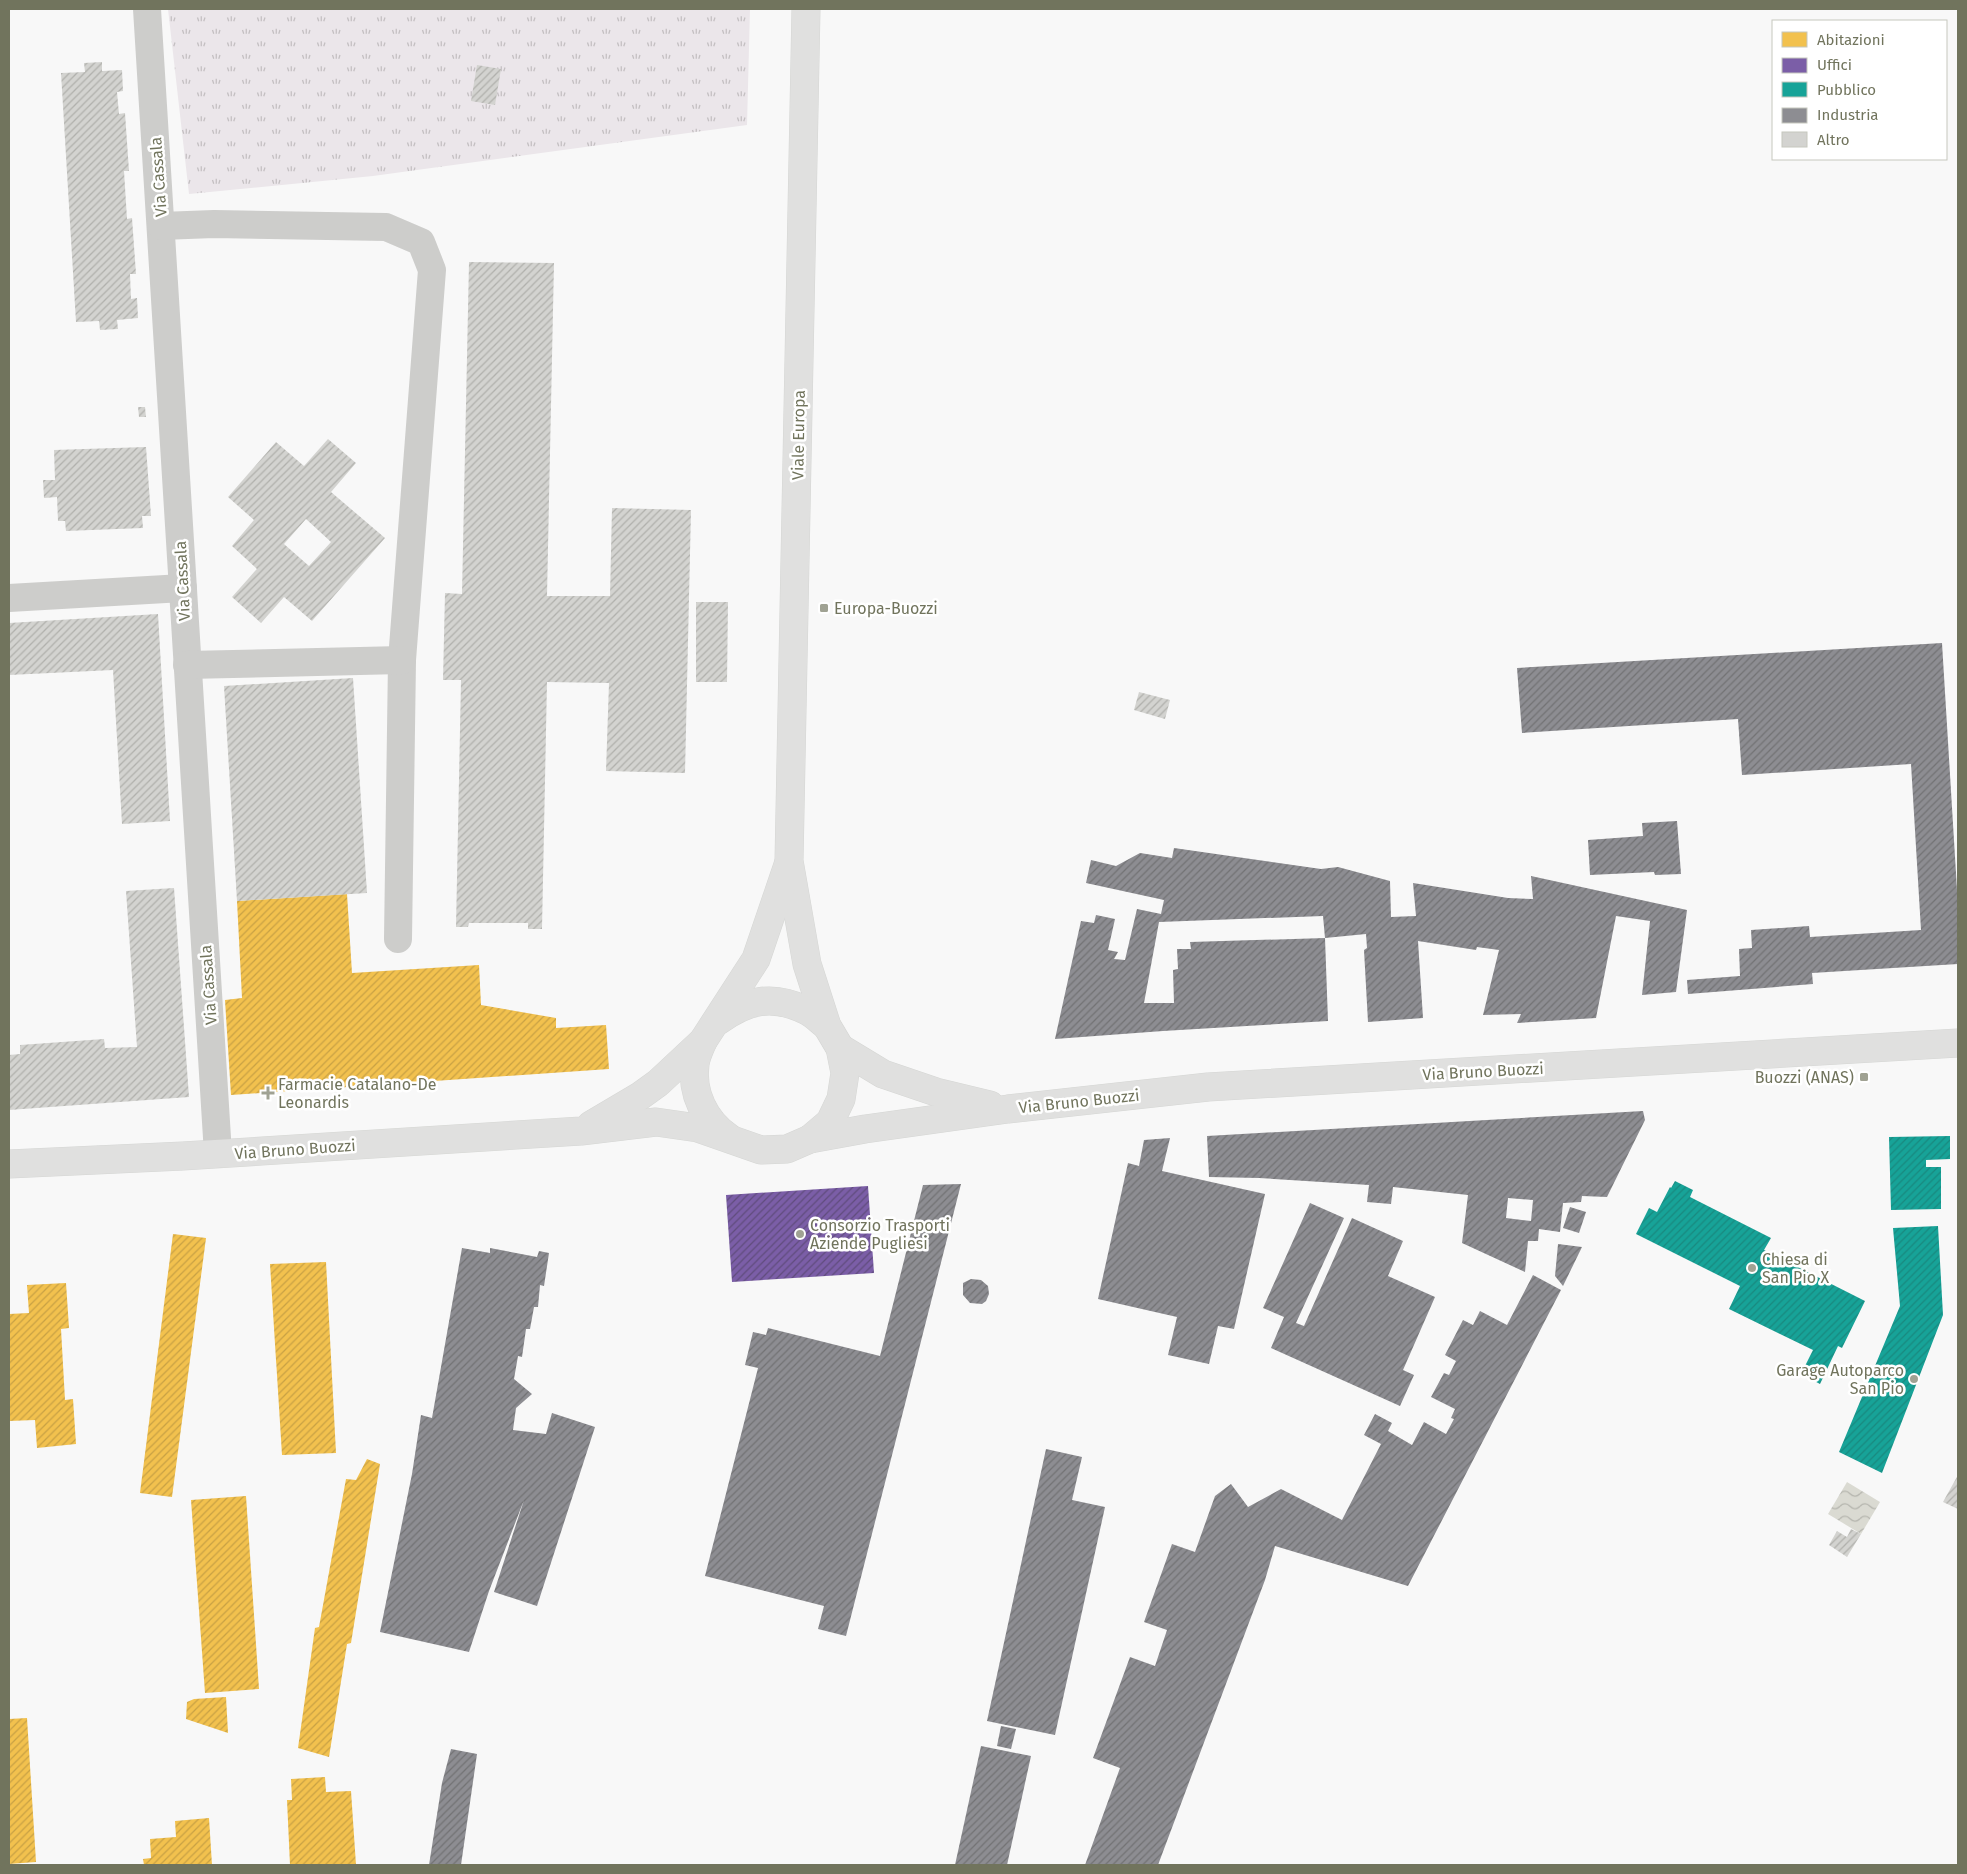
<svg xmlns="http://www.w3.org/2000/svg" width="1967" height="1874" font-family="'Fira Sans',sans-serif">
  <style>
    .grass { fill: url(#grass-tufts) }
    .water { fill: url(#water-waves) }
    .homes { fill: url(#homes-hatch) }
    .offices { fill: url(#offices-hatch) }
    .public { fill: url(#public-hatch) }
    .industry { fill: url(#industry-hatch); fill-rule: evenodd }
    .building { fill: url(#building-hatch); fill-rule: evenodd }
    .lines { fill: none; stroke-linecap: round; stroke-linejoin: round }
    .secondary-casing { stroke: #d5d6d4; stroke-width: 29 }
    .minor { stroke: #cdcdcb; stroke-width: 28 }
    .secondary { stroke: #e0e0df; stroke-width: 28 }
    .poi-dot { fill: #a0a293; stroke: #fff; stroke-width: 2 }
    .labels { text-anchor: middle; stroke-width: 5; stroke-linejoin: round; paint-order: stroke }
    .street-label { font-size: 16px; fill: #71745d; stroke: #fff }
    .poi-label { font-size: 16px; fill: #71745d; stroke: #fff; text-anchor: start }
  </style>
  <defs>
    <pattern id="grass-tufts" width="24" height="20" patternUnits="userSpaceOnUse" patternTransform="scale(1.25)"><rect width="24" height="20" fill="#ebe6ea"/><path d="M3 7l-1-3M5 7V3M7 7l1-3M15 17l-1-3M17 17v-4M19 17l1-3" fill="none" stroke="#c3bfc1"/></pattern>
    <pattern id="water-waves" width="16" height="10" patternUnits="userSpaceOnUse" patternTransform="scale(1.25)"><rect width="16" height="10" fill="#dadad2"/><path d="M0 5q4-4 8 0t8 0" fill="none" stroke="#b5b5ae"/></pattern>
    <pattern id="homes-hatch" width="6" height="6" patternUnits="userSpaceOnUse" patternTransform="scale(1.25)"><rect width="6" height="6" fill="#f2c14e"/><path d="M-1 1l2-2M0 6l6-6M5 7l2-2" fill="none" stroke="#c8a144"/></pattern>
    <pattern id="offices-hatch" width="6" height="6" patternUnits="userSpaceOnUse" patternTransform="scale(1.25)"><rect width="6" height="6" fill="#7b5ea7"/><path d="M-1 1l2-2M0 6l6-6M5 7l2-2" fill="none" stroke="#604c7d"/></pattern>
    <pattern id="public-hatch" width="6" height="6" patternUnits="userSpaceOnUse" patternTransform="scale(1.25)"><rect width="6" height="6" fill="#17a398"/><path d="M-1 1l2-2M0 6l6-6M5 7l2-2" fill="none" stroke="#19897f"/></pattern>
    <pattern id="industry-hatch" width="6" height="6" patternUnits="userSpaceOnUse" patternTransform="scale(1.25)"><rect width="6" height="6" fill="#8d8d92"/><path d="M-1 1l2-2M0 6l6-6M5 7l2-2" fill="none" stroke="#727274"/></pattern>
    <pattern id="building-hatch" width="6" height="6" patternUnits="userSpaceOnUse" patternTransform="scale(1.25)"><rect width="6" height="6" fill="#d3d3d0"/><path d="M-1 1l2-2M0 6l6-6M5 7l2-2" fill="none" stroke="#b0b0ac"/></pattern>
  </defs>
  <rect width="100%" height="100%" fill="#f8f8f8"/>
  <polygon class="grass" points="168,9 750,9 747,125 373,176 189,194"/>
  <polygon class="water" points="1847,1482 1880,1502 1861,1534 1828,1514"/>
  <g class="homes">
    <polygon points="347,894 352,973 479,965 481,1005 556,1018 556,1028 606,1025 609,1069 231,1095 225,1000 242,998 237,901"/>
    <polygon points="173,1234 206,1238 172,1497 140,1493"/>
    <polygon points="326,1262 336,1453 282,1455 270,1264"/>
    <polygon points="66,1283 69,1328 61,1329 65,1400 73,1399 76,1444 37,1448 35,1420 9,1421 9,1314 29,1313 27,1285"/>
    <polygon points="367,1459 380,1464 351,1643 347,1644 329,1757 298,1748 315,1628 319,1627 346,1479 356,1480"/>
    <polygon points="246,1496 259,1689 205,1693 191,1500"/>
    <polygon points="226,1697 228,1733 186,1719 187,1702 194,1699"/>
    <polygon points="27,1718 36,1862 9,1864 9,1719"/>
    <polygon points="325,1777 326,1792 351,1791 356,1865 290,1865 287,1800 292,1800 291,1779"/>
    <polygon points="209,1818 212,1865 144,1865 143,1859 151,1858 150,1839 176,1837 175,1821"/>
  </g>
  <polygon class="offices" points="868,1186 874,1273 732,1282 726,1195"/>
  <g class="public">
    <polygon points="1950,1136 1950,1159 1926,1160 1926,1167 1941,1167 1941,1209 1891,1210 1889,1137"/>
    <polygon points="1675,1181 1693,1190 1690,1197 1771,1238 1764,1250 1865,1301 1842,1348 1838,1346 1820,1384 1801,1374 1813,1350 1729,1309 1740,1286 1636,1234 1649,1208 1657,1212 1670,1187 1671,1188"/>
    <polygon points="1938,1226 1943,1315 1882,1473 1839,1452 1900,1306 1893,1228"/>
  </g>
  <g class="industry">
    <polygon points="1942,643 1958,906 1958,964 1812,973 1813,984 1688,994 1687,980 1740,976 1739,949 1752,948 1751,930 1809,926 1810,937 1921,930 1911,764 1742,775 1738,719 1522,733 1517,668"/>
    <polygon points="1677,821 1681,874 1655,875 1654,872 1590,875 1588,840 1643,836 1642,823"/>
    <polygon points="1174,848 1321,869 1338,867 1390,881 1391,917 1416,916 1413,883 1508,898 1533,899 1531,876 1687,910 1676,992 1642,995 1650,921 1616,916 1596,1018 1517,1023 1521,1014 1483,1015 1499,950 1477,947 1476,950 1418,941 1423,1018 1368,1022 1364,950 1367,948 1366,934 1325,938 1323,916 1159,922 1144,1003 1174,1003 1173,970 1178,969 1177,949 1191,949 1190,942 1325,938 1328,1021 1163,1031 1055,1039 1081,921 1094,923 1096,915 1115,919 1108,950 1118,952 1114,959 1125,960 1137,909 1161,914 1164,900 1086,883 1091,860 1116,866 1140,853 1172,858"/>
    <path d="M 1643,1111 L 1645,1120 L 1607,1197 L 1582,1196 L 1581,1202 L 1563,1203 L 1560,1232 L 1539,1229 L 1538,1241 L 1528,1241 L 1525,1272 L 1462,1243 L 1468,1195 L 1393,1187 L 1391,1204 L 1367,1202 L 1369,1185 L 1259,1178 L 1209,1177 L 1207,1136 ZM 1508,1198 L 1533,1200 L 1531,1221 L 1506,1218 Z"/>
    <polygon points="1170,1138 1162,1171 1265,1194 1234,1329 1218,1326 1209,1364 1168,1355 1177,1317 1098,1299 1128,1163 1139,1166 1144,1140"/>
    <polygon points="961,1184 846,1636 818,1629 824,1606 705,1576 758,1368 745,1365 753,1332 766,1335 768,1328 880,1356 923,1185"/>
    <polygon points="1310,1203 1344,1218 1296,1323 1304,1326 1352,1218 1403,1241 1388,1276 1435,1297 1403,1370 1414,1375 1400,1406 1271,1348 1284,1317 1263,1308"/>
    <polygon points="1570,1207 1586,1212 1579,1233 1563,1228"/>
    <polygon points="1558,1244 1582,1247 1563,1286 1555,1276"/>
    <polygon points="462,1248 490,1253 490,1248 537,1257 539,1251 549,1253 544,1286 540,1285 538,1307 534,1307 530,1329 526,1329 522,1357 518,1356 514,1379 532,1394 516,1408 513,1430 546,1434 552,1413 595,1427 537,1606 494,1592 524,1500 489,1591 469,1652 380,1632 412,1474 421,1415 432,1418"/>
    <polygon points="1533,1275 1561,1290 1408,1586 1275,1546 1265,1580 1158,1865 1085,1865 1120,1768 1093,1758 1130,1657 1155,1666 1167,1630 1144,1622 1172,1544 1195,1552 1215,1496 1231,1484 1248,1507 1281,1489 1342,1520 1381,1444 1364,1435 1375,1414 1392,1423 1388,1431 1412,1445 1424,1422 1446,1434 1454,1419 1451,1418 1455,1409 1431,1397 1444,1373 1449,1375 1456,1361 1445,1355 1463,1320 1473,1325 1480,1311 1507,1325"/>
    <polygon points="971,1279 981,1280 988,1286 989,1294 986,1301 982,1304 970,1303 963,1295 963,1283"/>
    <polygon points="1046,1449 1082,1457 1072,1500 1105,1507 1055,1735 987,1721"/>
    <polygon points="1001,1726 1016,1729 1011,1749 997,1746"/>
    <polygon points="981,1746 1031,1756 1007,1865 955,1865"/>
    <polygon points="451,1749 477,1754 461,1865 429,1865 442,1783"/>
  </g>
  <g class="building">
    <polygon points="102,62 102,71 122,70 123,91 117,92 119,114 125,113 129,171 124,171 127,219 132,218 136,274 130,274 131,299 137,298 138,318 117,320 118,329 100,330 99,321 76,322 61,73 85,72 84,63"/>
    <polygon points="477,65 501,69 495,105 471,101"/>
    <polygon points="469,262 554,263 547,596 610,596 612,508 691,510 685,773 606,771 609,683 547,682 542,929 528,929 528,923 469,923 468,927 456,927 461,680 443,680 445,593 462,594"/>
    <polygon points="138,407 145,407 146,417 139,417"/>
    <path d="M 328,439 L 356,463 L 331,492 L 385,538 L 312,621 L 284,597 L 261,623 L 232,597 L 257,569 L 232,546 L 254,520 L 228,497 L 276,442 L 304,466 ZM 306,519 L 331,542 L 309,566 L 284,544 Z"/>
    <polygon points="146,447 151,516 142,516 143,528 66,531 65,521 58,521 57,497 44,498 43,480 55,480 54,450"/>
    <polygon points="696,602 728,602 727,682 696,682"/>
    <polygon points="158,614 170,821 122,824 113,670 9,675 9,623"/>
    <polygon points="353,678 367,893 237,901 224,686"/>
    <polygon points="1139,692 1170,700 1165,719 1134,710"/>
    <polygon points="174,888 189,1097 9,1110 9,1055 20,1054 20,1045 104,1039 105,1048 137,1047 126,891"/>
    <polygon points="1958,1475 1958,1509 1943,1502"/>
    <polygon points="1851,1529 1861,1534 1847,1557 1829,1545 1837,1531 1847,1537"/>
  </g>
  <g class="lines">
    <defs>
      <g id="secondary">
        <polyline points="806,9 789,861 807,964 827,1026 840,1048 845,1073 841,1099 830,1122 810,1139"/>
        <path d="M 718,1021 C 747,1000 772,994 805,1010 C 813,1013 820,1021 827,1026"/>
        <path d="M 703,1041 C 700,1048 696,1056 695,1064 C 691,1093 705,1121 728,1137"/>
        <polyline points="840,1048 883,1074 936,1092 990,1105"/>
        <polyline points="591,1125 640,1096 658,1083 703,1041 756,959 788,865"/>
        <polyline points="9,1164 183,1156 581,1131 656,1122 698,1128 761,1150 787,1149 810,1139 865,1129 1008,1109 1208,1087 1958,1043"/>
      </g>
    </defs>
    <use href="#secondary" class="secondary-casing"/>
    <g class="minor">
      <polyline points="147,9 218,1154"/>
      <polyline points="161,226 214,224 386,227 421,242 432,270 402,660 398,939"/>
      <polyline points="9,598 183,588"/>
      <polyline points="187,665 402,660"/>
    </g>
    <use href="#secondary" class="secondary"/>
  </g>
  <g class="poi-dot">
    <rect x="819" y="603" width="10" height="10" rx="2.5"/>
    <rect x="1859" y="1072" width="10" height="10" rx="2.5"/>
    <path d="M265.5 1085.5h5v5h5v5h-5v5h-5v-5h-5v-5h5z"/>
    <circle cx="800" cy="1234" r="5"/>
    <circle cx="1752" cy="1268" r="5"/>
    <circle cx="1914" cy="1379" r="5"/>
  </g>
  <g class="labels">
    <g class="street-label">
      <text transform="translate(158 177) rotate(-94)" y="6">Via Cassala</text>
      <text transform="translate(798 435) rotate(-89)" y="6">Viale Europa</text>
      <text transform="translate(182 581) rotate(-93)" y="6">Via Cassala</text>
      <text transform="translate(208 985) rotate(-94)" y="6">Via Cassala</text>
      <text transform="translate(1483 1071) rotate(-3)" y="6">Via Bruno Buozzi</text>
      <text transform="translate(1079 1101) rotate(-6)" y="6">Via Bruno Buozzi</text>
      <text transform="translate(295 1149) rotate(-4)" y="6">Via Bruno Buozzi</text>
    </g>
    <g class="poi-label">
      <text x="834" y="614">Europa-Buozzi</text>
      <text x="1854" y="1083" text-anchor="end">Buozzi (ANAS)</text>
      <text x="278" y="1090">Farmacie Catalano-De<tspan x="278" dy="18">Leonardis</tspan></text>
      <text x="810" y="1231">Consorzio Trasporti<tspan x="810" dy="18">Aziende Pugliesi</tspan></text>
      <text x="1762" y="1265">Chiesa di<tspan x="1762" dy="18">San Pio X</tspan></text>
      <text x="1904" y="1376" text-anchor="end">Garage Autoparco<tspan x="1904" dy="18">San Pio</tspan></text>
    </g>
  </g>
  <rect width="1967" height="1874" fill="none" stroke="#71745d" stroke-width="20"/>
  <rect x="1772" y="20" width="175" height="140" fill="#ffffff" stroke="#c6c7be"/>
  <rect x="1782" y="32" width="25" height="15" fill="#f2c14e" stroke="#c6c7be"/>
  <text x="1817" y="45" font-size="15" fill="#71745d">Abitazioni</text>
  <rect x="1782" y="58" width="25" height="15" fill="#7b5ea7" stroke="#c6c7be"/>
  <text x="1817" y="70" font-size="15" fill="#71745d">Uffici</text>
  <rect x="1782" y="82" width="25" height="15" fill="#17a398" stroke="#c6c7be"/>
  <text x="1817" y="95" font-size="15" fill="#71745d">Pubblico</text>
  <rect x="1782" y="108" width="25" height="15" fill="#8d8d92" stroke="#c6c7be"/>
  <text x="1817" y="120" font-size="15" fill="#71745d">Industria</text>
  <rect x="1782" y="132" width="25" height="15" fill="#d3d3d0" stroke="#c6c7be"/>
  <text x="1817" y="145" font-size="15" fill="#71745d">Altro</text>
</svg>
